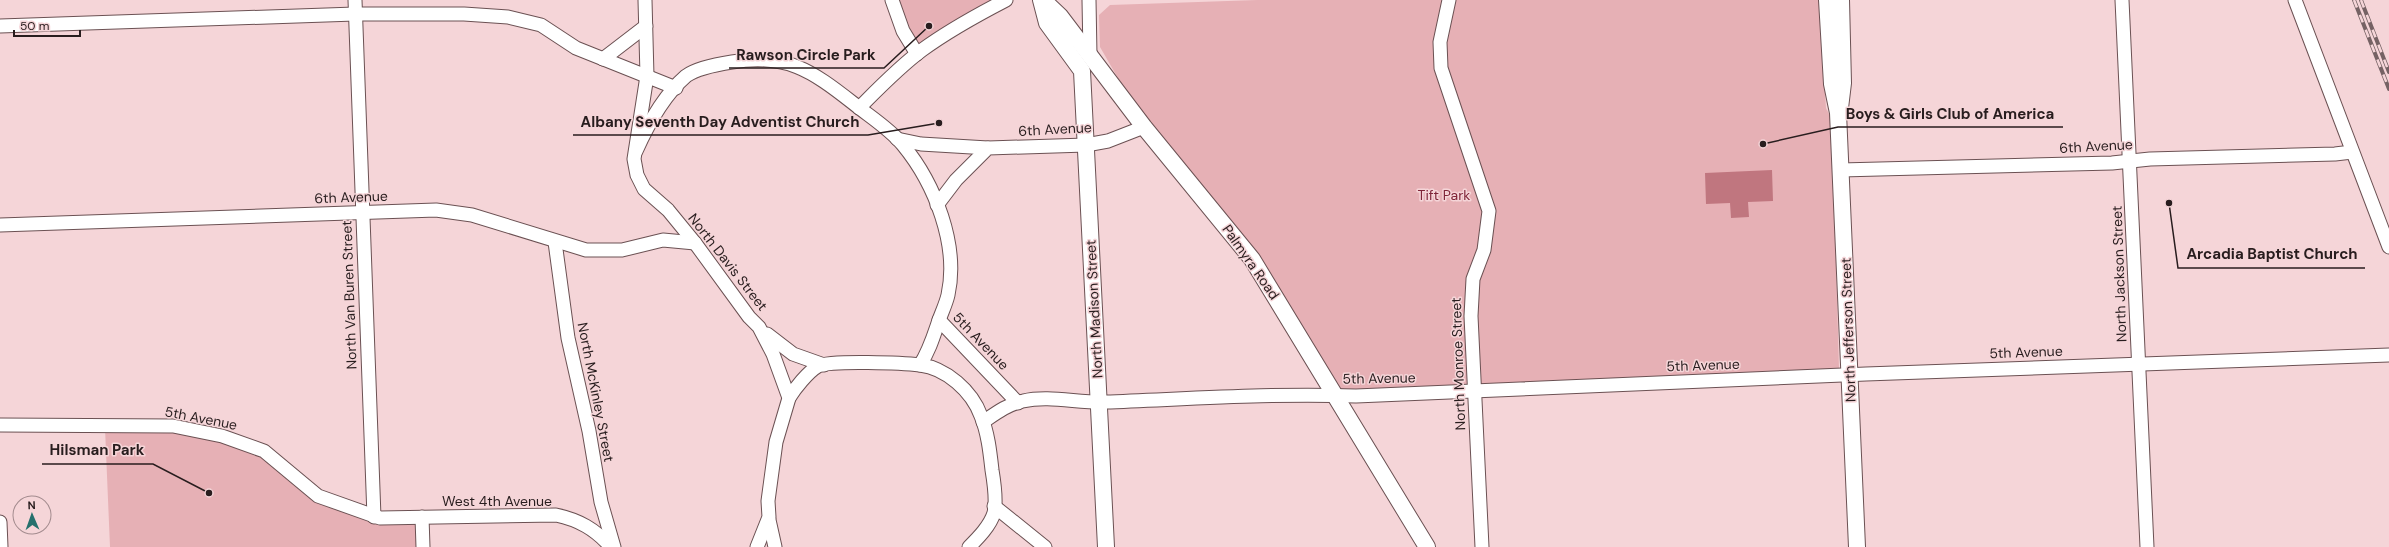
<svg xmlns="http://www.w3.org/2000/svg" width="2389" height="547" font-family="'DM Sans',sans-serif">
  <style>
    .green { fill: #e6b0b5 }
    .water { fill: #c0767f }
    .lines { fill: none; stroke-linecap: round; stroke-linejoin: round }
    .minor-casing { stroke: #6b5153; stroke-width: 15 }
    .major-casing { stroke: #6b5153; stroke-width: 18 }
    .minor { stroke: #fff; stroke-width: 13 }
    .major { stroke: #fff; stroke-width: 16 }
    .rail-casing { stroke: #756264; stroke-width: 4 }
    .rail { stroke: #f5d5d8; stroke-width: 2.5; stroke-dasharray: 8; stroke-linecap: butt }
    .labels { text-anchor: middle; stroke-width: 3; stroke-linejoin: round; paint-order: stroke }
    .street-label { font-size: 14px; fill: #281d1e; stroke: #f5d5d8 }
    .park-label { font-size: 14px; fill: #7f2538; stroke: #f5d5d8 }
    .leader { fill: none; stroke: #281d1e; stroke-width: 1.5 }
    .callout-dot { fill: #281d1e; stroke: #f5d5d8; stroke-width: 1.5 }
    .callout-label { font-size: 15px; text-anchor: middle; font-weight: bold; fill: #281d1e; stroke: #f5d5d8; stroke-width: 3; stroke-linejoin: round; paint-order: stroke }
  </style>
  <rect width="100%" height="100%" fill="#f5d5d8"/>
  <g class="green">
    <polygon points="893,0 1005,0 921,50"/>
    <polygon points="1257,0 1819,0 1826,108 1832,120 1839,369 1336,394 1253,258 1145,125 1100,47 1099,15 1110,5"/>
    <polygon points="105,428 173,428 263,453 302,487 380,521 421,519 421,547 110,547"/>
  </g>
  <polygon class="water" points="1772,170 1773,201 1748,202 1749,217 1731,218 1730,203 1706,204 1705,173"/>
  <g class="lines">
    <defs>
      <g id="minor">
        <polyline points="355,0 374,517"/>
        <polyline points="645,0 647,76 634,159 637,175 644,189 668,210 695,243 749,317 759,327 773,354 789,398 776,442 768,501 769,517 757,547"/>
        <polyline points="892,0 903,31 917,54"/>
        <polyline points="1089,0 1090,55"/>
        <polyline points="1449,0 1440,42 1441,68 1489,211 1484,250 1473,279 1471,316 1482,547"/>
        <polyline points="2122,0 2147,547"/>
        <polyline points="2295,0 2389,247"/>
        <polyline points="0,26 355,14 464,14 508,17 541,25 576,48 676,88"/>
        <polyline points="603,59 646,26"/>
        <path d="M 859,108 C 879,88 899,67 922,50 C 948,31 977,15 1006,0"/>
        <polyline points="897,139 921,144 988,148"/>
        <path d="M 636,151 C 648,124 663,96 686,76 C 697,68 719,64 732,62 C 786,53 811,70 853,103 C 869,116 890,129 903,145 C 935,184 959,245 948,295 C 946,304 941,314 938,323 C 933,338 929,351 920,365 C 904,363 831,360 818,366 C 808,372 795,388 789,398"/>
        <polyline points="1841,170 2112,163 2150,159 2335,154 2352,152"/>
        <polyline points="937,205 956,180 988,148 1086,145 1108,141 1144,127"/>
        <polyline points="0,225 436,210 472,215 586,250 622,250 663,240 695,243"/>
        <polyline points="555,242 568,338 589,431 601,502 614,547"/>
        <polyline points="939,320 1018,403"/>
        <polyline points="767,334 793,354 824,365"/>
        <path d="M 920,365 C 946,368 972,391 981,416 C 988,433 990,452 992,470 C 994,482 997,500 994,513 C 990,526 978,538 969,547"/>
        <path d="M 983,422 C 996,413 1008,404 1023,401 C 1049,395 1078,403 1105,402 C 1188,399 1272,393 1356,396 L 1866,374 L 2389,355"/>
        <path d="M 0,425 L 173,426 L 222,436 L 264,451 L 318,496 L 380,518 L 556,515 C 579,520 595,529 611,547"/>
        <polyline points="994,506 1045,547"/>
        <polyline points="422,517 423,547"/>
        <polyline points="769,520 775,547"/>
        <polyline points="0,522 1,547"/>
      </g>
      <g id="major">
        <polyline points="1041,0 1047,23 1082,71 1106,547"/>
        <polyline points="1043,0 1060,16 1144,127 1252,259 1427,547"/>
        <polyline points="1827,0 1832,84 1838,113 1857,547"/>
        <polyline points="1840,108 1843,83 1841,0"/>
      </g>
    </defs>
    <use href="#minor" class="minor-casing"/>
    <use href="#major" class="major-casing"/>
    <use href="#minor" class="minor"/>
    <use href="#major" class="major"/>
    <defs>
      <g id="rail">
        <polyline points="2354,0 2389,89"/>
        <polyline points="2361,0 2389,72"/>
      </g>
    </defs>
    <use href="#rail" class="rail-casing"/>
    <use href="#rail" class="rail"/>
  </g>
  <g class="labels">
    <g class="street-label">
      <text transform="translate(1055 129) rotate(-3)" y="5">6th Avenue</text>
      <text transform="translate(2096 146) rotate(-3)" y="5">6th Avenue</text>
      <text transform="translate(351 197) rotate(-2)" y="5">6th Avenue</text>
      <text transform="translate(728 262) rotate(52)" y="5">North Davis Street</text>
      <text transform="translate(1251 262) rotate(55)" y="5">Palmyra Road</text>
      <text transform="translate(2119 274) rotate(-92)" y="5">North Jackson Street</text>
      <text transform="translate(349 295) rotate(-92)" y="5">North Van Buren Street</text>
      <text transform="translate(1094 309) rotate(-93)" y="5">North Madison Street</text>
      <text transform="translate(1848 330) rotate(-92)" y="5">North Jefferson Street</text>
      <text transform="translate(981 341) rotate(46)" y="5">5th Avenue</text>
      <text transform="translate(2026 352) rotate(-2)" y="5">5th Avenue</text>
      <text transform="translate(1458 364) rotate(-92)" y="5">North Monroe Street</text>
      <text transform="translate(1703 365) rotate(-2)" y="5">5th Avenue</text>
      <text transform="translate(1379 378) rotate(-1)" y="5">5th Avenue</text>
      <text transform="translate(596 392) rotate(79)" y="5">North McKinley Street</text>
      <text transform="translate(201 418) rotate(11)" y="5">5th Avenue</text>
      <text x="497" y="506">West 4th Avenue</text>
    </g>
    <g class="park-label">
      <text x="1444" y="200">Tift Park</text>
    </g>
  </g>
  <path class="leader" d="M929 26L884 68H729M1763 144L1838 127H2063M939 123L868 135H573M2169 203L2178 268H2365M209 493L153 464H42"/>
  <g class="callout-dot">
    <circle cx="929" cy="26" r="4"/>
    <circle cx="1763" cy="144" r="4"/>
    <circle cx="939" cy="123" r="4"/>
    <circle cx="2169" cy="203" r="4"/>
    <circle cx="209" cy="493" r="4"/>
  </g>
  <g class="callout-label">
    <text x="806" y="60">Rawson Circle Park</text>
    <text x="1950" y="119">Boys &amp; Girls Club of America</text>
    <text x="720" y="127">Albany Seventh Day Adventist Church</text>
    <text x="2272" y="259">Arcadia Baptist Church</text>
    <text x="97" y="455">Hilsman Park</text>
  </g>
  <g transform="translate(32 515) rotate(358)"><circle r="19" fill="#f5d5d8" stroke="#a38b8e"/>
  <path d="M0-3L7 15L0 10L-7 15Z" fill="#25706d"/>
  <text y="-6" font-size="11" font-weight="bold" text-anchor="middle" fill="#281d1e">N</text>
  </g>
  <path d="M14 30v6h66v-6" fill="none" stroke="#281d1e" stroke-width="2"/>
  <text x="20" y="30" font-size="12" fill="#281d1e" stroke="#f5d5d8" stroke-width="3" paint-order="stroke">50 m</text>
</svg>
